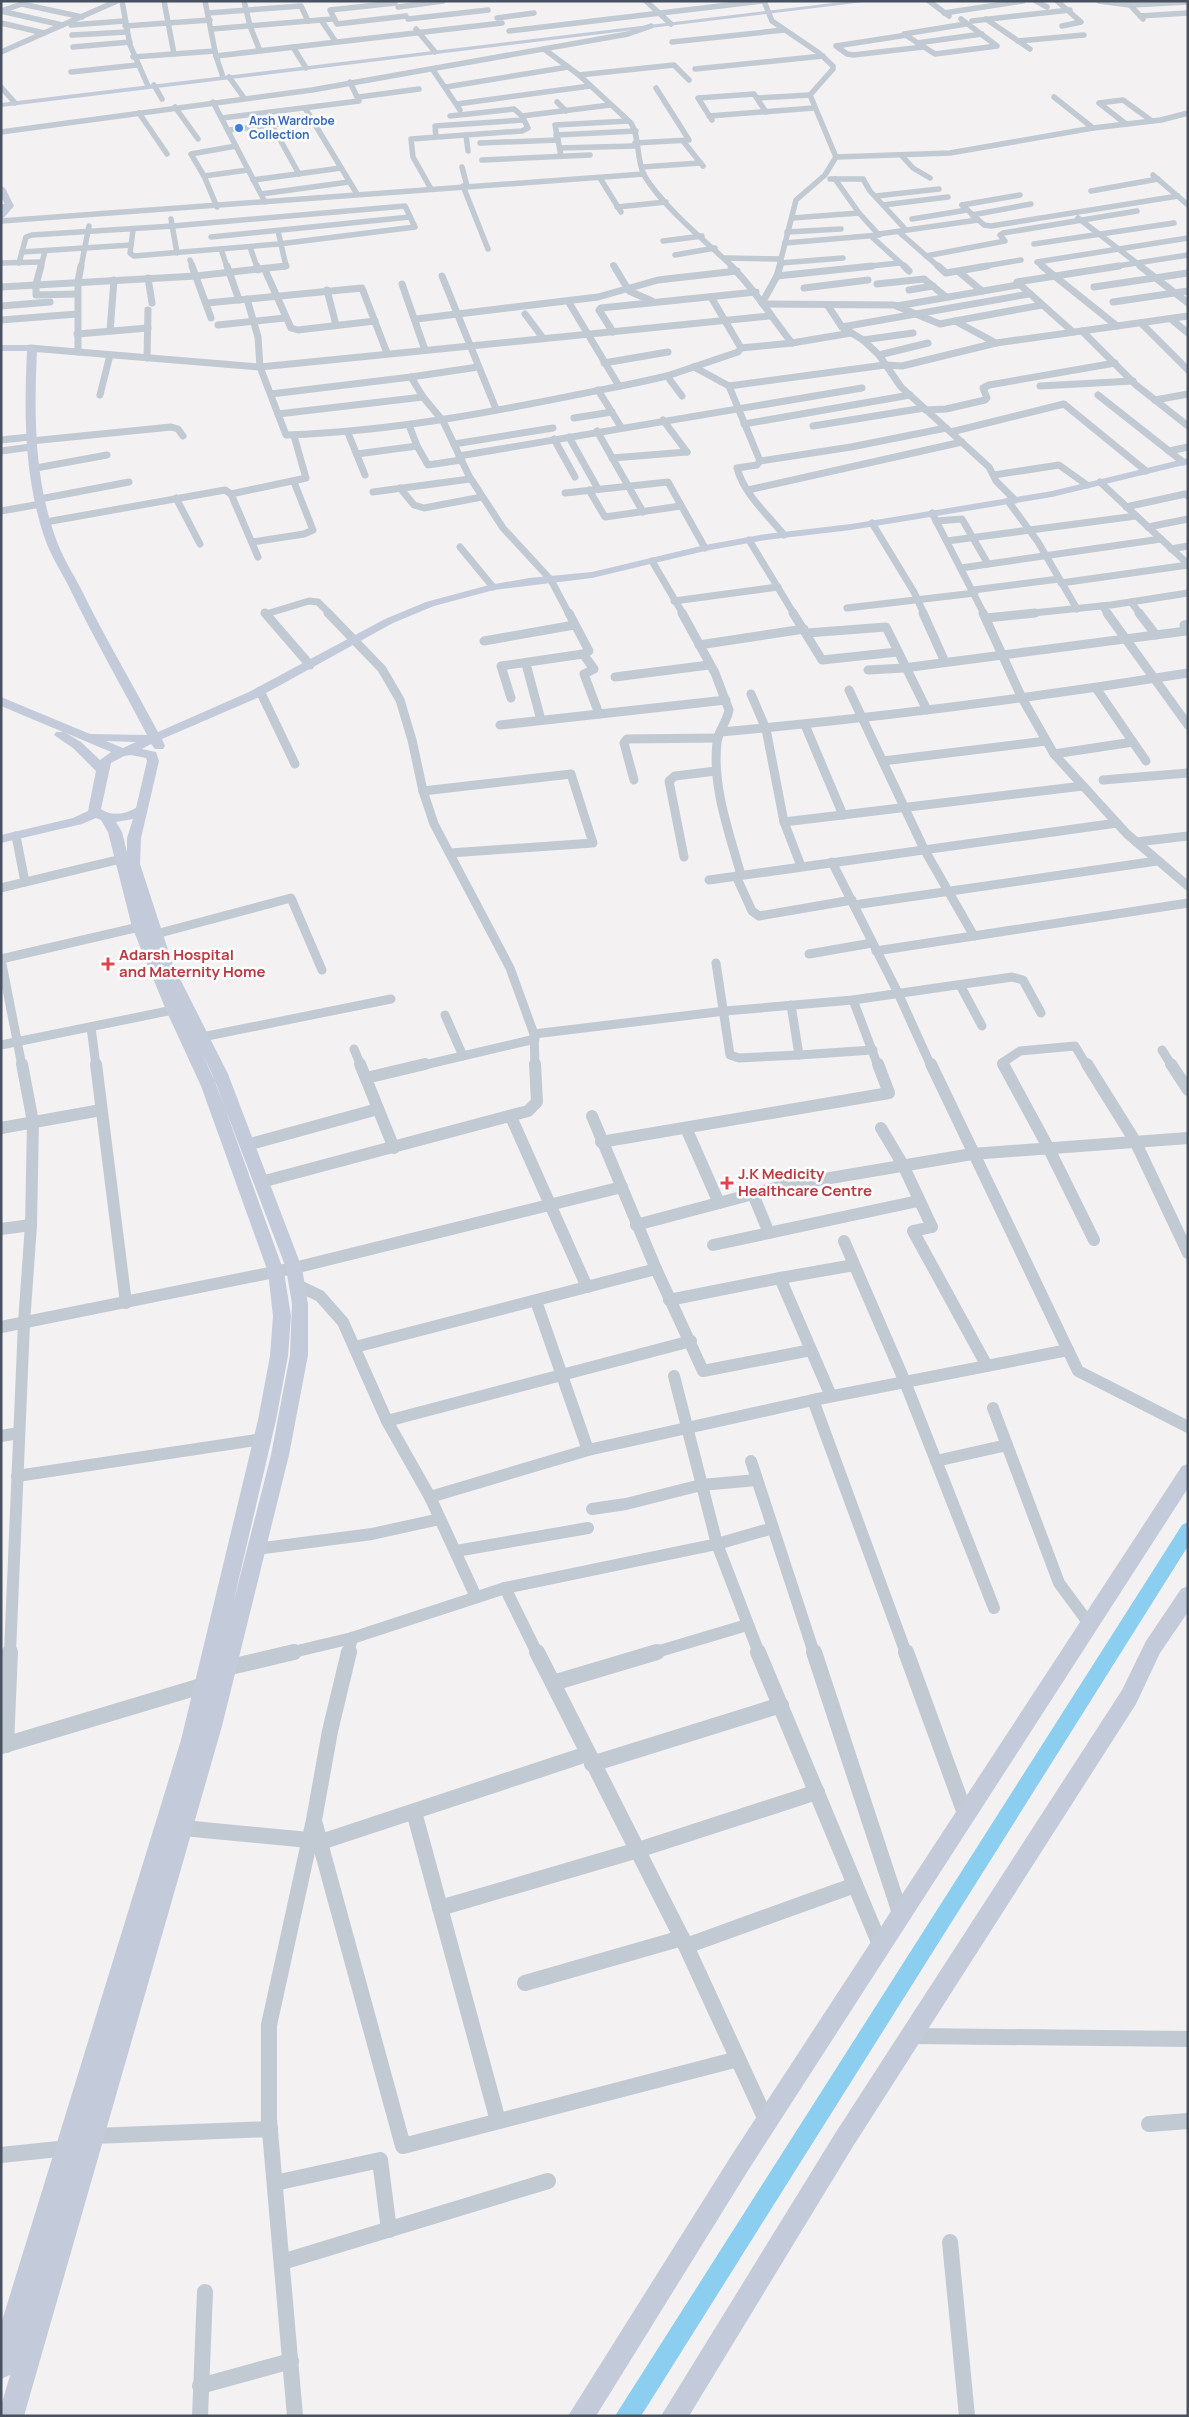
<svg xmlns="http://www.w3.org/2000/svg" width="1189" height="2417" font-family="Manrope,sans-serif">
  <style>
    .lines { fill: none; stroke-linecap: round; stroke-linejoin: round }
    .canal { fill: #8bceef; fill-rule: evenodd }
    .street-far4 { stroke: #c1c9d3; stroke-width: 5.5 }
    .street-far3 { stroke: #c1c9d3; stroke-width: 7 }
    .street-far2 { stroke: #c1c9d3; stroke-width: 9 }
    .street-far1 { stroke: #c1c9d3; stroke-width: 12 }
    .street { stroke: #c1c9d3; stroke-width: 16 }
    .secondary { fill: #c3cbda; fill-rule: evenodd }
    .shop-dot { fill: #3f7fe0; stroke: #fff; stroke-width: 2 }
    .health-dot { fill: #e0444e; stroke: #fff; stroke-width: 2 }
    .labels { text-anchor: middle; stroke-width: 5; stroke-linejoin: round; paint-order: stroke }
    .far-shop-label { font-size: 12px; font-weight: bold; fill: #366cbe; stroke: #fff; text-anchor: start }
    .health-label { font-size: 15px; font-weight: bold; fill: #be3a42; stroke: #fff; text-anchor: start }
  </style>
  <rect width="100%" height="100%" fill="#f3f1f1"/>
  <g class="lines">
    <polygon class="canal" points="1188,1522 1188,1546 641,2416 615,2416 1182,1525"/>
    <g class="street-far4">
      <polyline points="122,1 130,45 148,86"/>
      <polyline points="164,1 174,54"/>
      <polyline points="205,1 216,56 223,77"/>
      <polyline points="244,1 250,26 260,51"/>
      <polyline points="646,1 671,24"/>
      <polyline points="764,1 772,21 819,53 833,66 833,69 810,95 836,157"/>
      <polyline points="929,1 949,16"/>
      <polyline points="1036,1 1047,7"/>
      <polyline points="1057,1 1081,22 1062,26"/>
      <polyline points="1099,1 1130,5"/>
      <polyline points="395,3 330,10 337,24 406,16"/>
      <polyline points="398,7 443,1"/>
      <polyline points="1,11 22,4 82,17"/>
      <polyline points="1,11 62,25"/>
      <polyline points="208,13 301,6 308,21"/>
      <polyline points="944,13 1023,1"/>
      <polyline points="1140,16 1188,13"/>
      <polyline points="497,18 534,13"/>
      <polyline points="408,19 488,10"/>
      <polyline points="961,19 997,46 935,54 904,34 966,24"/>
      <polyline points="986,19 1030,49"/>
      <polyline points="1143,19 1130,5 1188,2"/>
      <polyline points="321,20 336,42"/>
      <polyline points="972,21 1070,10"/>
      <polyline points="1,23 44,33"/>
      <polyline points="71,25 124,21"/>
      <polyline points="125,26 210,20"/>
      <polyline points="212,29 333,19"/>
      <polyline points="416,29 435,52"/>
      <polyline points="509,31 762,1"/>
      <polyline points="72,35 127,32"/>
      <polyline points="907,35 836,46 847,54 853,55 923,47"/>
      <polyline points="1018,41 1084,35"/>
      <polyline points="672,42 784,30"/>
      <polyline points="917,43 982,34"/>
      <polyline points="73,47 130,42"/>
      <polyline points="293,47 306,68"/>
      <path d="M 544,49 L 579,75 L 631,123 C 640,137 636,159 644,175 C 663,207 705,241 733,267"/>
      <polyline points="1,52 117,1"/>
      <polyline points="216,56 502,23"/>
      <polyline points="133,57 215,51"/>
      <polyline points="695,69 823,56"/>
      <polyline points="433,70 460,110"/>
      <polyline points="71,72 137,65"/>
      <polyline points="579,75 674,65 689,80"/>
      <polyline points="229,77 244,98"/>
      <polyline points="154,85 162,99"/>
      <polyline points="1,87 15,103"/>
      <polyline points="446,87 568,67"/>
      <polyline points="359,97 419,89"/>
      <polyline points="1054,97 1093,128"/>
      <polyline points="758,98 810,95"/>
      <polyline points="213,102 265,202"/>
      <polyline points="557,102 566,111"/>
      <polyline points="457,104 590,86"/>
      <polyline points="175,107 198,139"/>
      <polyline points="305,108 357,194"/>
      <polyline points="139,113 167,154"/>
      <polyline points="450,116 514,109 522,116 610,105"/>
      <polyline points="709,116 814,108"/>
      <polyline points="222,118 359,101 350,82"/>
      <polyline points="712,120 698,98 754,94 766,112"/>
      <polyline points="1126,124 1099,103 1123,100 1152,121"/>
      <polyline points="272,125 299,174"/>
      <polyline points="229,130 312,120"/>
      <polyline points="1,132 312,90 628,34 651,26"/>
      <polyline points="466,135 468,151"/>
      <polyline points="556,135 636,131"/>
      <polyline points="436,136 435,126 523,120"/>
      <polyline points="683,141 703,166"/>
      <polyline points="480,143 558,140"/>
      <polyline points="635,143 689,140 656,88"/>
      <polyline points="560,148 635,146"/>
      <polyline points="561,156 555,125 628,121"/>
      <polyline points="902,156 913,168 930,178"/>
      <polyline points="836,157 950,153 1093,128 1161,120 1188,113"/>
      <polyline points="482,160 590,155"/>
      <polyline points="462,167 467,186"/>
      <polyline points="642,167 700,163"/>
      <polyline points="1153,175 1188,205"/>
      <polyline points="204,176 248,170"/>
      <polyline points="600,178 621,212"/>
      <polyline points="830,179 863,179 870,191 906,230"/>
      <polyline points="253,180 341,168"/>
      <polyline points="463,186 488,249"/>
      <polyline points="431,189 413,157 411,139 522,131 528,128 522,116"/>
      <polyline points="1091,191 1158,179"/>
      <polyline points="261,194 349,182"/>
      <polyline points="876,196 939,189"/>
      <polyline points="883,205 948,197"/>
      <polyline points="962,205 984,225 991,226 1178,196"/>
      <polyline points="962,205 1020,195"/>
      <polyline points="1,207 10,206"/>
      <polyline points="217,207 204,176 191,154 236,146"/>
      <polyline points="617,207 666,202"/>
      <polyline points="972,215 1031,204"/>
      <polyline points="792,218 859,213"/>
      <polyline points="1078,218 1142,267"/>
      <polyline points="171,219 177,253"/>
      <polyline points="912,219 967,210"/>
      <polyline points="1,221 644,174"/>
      <polyline points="278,231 286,266 284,267"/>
      <polyline points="787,232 841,229"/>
      <polyline points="899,232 939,267"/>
      <polyline points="879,234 978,220"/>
      <polyline points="211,237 410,217"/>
      <polyline points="872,237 905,267"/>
      <polyline points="663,241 702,236"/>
      <polyline points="785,243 879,235 859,213 835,179"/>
      <polyline points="1034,244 1174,223"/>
      <polyline points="250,247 257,267"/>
      <polyline points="221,249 227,267"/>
      <polyline points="22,252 131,245"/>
      <polyline points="675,255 715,248"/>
      <polyline points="926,256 1005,241 1000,235 1003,233 1137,211"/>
      <polyline points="726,258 780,259"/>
      <polyline points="190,260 193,267"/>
      <polyline points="1,263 41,262"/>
      <polyline points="19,263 26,237 32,235 173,226 405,206 415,227 279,244 134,256 130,253 133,230"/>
      <polyline points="780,263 843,258"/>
      <polyline points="613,265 614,267"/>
      <polyline points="41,267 45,251"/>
      <polyline points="81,267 89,226"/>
      <polyline points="779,267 796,200 825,175 836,157"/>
      <polyline points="860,267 900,263"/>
      <polyline points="979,267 1021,260"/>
      <polyline points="1044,267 1037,262 1188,238"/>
      <polyline points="1111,267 1188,255"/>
    </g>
    <g class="street-far3">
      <polyline points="41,266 36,284 36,295 77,294"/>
      <polyline points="192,266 211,318"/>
      <polyline points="227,266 239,300"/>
      <polyline points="257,266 258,270"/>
      <polyline points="614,266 629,291 652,301"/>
      <path d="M 731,266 C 755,289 771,317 792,343"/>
      <polyline points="904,266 909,271"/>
      <polyline points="938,266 946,273 987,266"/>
      <polyline points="1042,266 1117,326"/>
      <polyline points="1140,266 1188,303"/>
      <polyline points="265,270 291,328 298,330 375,321"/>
      <polyline points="959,272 982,291"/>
      <polyline points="442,276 496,409"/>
      <polyline points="777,276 872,266"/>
      <polyline points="148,278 152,303"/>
      <polyline points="402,284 425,350"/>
      <polyline points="877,284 924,279 946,297"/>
      <polyline points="1,287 196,276 286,266"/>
      <polyline points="1094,287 1188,273"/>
      <polyline points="804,288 868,280"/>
      <polyline points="327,290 336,325"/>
      <polyline points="909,290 933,286"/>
      <polyline points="247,299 258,337 260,367 770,316"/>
      <polyline points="568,301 619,386"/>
      <polyline points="1113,302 1188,291"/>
      <polyline points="207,303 362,288 387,353"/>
      <polyline points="762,303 777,276 780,266"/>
      <polyline points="763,304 894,305 940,324 955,321 996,343 1188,316"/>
      <polyline points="1,306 50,302"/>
      <polyline points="828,306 842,327 863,340 879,355 901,387 989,467 996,481 1015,500"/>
      <polyline points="897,306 1018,285"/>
      <polyline points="525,314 543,338"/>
      <polyline points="416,319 598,297 658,280 737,271"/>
      <polyline points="1171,319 1188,333"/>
      <polyline points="1,320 77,314"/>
      <polyline points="955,321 1042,305"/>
      <polyline points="1141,323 1188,370"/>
      <polyline points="218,325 285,318"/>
      <polyline points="842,327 1029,294"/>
      <polyline points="110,331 114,280"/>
      <polyline points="1082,331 1136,385 1188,426"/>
      <polyline points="613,332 599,310 601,308 756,292"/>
      <polyline points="1073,332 1017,282 1119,266"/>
      <polyline points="77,334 148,328"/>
      <polyline points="863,340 913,333"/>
      <path d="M 30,348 L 260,367 L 286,435 C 408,431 521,406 640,382 L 667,376 L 738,352 L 741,348 L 711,297"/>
      <polyline points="741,348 792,343 851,333"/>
      <polyline points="78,352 78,282 81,266"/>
      <polyline points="879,355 928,343"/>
      <polyline points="147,358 148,310"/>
      <polyline points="604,363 668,352"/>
      <polyline points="694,367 729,386 885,365 902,366 996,343"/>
      <polyline points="667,376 682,396"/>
      <polyline points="411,377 478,367"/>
      <polyline points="729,386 760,461 851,447 946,428"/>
      <polyline points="1040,386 1133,381"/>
      <polyline points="598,390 621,427"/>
      <polyline points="271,394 411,377 423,397 443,421 469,476 503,528 551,580 569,614"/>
      <polyline points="100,395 110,355"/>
      <polyline points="1098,395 1183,462"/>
      <polyline points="1155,400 1188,394"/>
      <polyline points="926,410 946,409 985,400 987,398 983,388 989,385 1115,363"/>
      <polyline points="278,414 423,397"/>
      <polyline points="574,418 612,412"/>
      <polyline points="663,420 687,452"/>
      <polyline points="744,424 910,395"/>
      <polyline points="409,425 417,446 428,465 461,460"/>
      <polyline points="813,426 924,408"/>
      <polyline points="597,431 643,512"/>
      <polyline points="951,432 1064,404 1146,471"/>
      <polyline points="348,433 365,475"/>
      <polyline points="569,437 598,489"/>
      <polyline points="554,439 575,477"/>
      <polyline points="1,440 30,437"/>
      <polyline points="31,441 171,427 178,429 183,436"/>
      <polyline points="454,444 553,428"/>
      <polyline points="1,451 31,447"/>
      <polyline points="1169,451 1188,447"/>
      <polyline points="357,454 417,446"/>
      <polyline points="459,456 862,388"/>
      <polyline points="612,458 687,452"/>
      <path d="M 760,461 L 757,465 L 737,468 C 744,494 767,514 784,535"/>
      <polyline points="36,468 107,455"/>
      <polyline points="994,475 1059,465 1087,485"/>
      <polyline points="1100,482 1188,564"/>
      <polyline points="400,488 414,505 424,508 482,497"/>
      <polyline points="589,490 605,517 681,506"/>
      <polyline points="748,490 962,442"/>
      <polyline points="373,492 470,479"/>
      <polyline points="565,493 668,482 705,548"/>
      <polyline points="176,498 200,544"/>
      <polyline points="40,499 129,482"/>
      <polyline points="1008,501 1038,542 1077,609"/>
      <polyline points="1126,507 1185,494 1188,496"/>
      <polyline points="1,511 41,504"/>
      <polyline points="932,513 984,614"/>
      <polyline points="936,521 962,519 988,564"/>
      <polyline points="46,522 225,490 231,494"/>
      <polyline points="872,523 914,592 924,614"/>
      <polyline points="1148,527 1188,519"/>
      <polyline points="749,540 794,614"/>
      <polyline points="947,541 1136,516"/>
      <polyline points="252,542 304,534 313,530 294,482"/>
      <polyline points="460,547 493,587"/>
      <polyline points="1171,549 1188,546"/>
      <polyline points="258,557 231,494 306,478 294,436"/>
      <polyline points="652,561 683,614"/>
      <polyline points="961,568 1161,539"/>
      <polyline points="1061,583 1188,565"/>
      <polyline points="973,590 1059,579"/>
      <polyline points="674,601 778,587"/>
      <polyline points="1131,602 1140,614"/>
      <polyline points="1102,606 1108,614"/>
      <polyline points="847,608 975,593"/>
      <polyline points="266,614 309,601 318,602 330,614"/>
      <polyline points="1023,614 1111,605 1188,593"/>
    </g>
    <g class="street-far2">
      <polyline points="265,613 310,665"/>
      <polyline points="328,613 382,669 400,700 412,740 423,791 434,824 510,968 534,1034 535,1066"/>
      <polyline points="569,613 589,651 583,654 594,669 584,674 599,714"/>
      <path d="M 682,613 L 715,673 L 729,710 C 727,722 718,731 717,742 C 712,787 729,832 741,875"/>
      <polyline points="793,613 822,660 897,652"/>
      <polyline points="923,613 945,662"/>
      <polyline points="983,613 1022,698 1054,754 1127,834 1188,886"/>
      <polyline points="1107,613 1188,725"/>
      <polyline points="1139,613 1156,635"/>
      <polyline points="986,618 1035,613"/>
      <polyline points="807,633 886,627 927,710"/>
      <polyline points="484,641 574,625"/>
      <polyline points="699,645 804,629"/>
      <polyline points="526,664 541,720"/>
      <polyline points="868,670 904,668 1186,631 1184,625 1188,624"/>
      <polyline points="615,677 709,665"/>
      <polyline points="1096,688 1146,761"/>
      <polyline points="849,690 924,849 974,936"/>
      <polyline points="260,691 295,764"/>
      <polyline points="751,694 766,729 784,822 801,866"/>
      <polyline points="511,698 501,666 583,654"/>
      <polyline points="500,725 726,700"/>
      <polyline points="805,725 843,815"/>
      <path d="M 720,732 C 877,718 1033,698 1188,673"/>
      <polyline points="1054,754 1133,742"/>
      <polyline points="883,761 1046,741"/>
      <polyline points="634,780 624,743 627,739 718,738"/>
      <polyline points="1103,780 1188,773"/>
      <polyline points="423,791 571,774 593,843 450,853"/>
      <polyline points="784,822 1083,786"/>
      <polyline points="16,836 25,882"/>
      <polyline points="1136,842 1188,836"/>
      <polyline points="684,857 669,781 675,776 716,771"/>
      <polyline points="832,862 898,993 931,1066"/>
      <polyline points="736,876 752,911 759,916 852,900"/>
      <polyline points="709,880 1117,823"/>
      <polyline points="1,888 121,859"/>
      <polyline points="854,905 1157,861"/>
      <polyline points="156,934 291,898 322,970"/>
      <polyline points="876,951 1188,903"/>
      <polyline points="809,954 872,943"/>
      <polyline points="1,959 22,1066"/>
      <polyline points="1,959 139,927"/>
      <polyline points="716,963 730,1055 739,1058 799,1055"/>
      <polyline points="960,985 982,1026"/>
      <polyline points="853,1000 878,1066"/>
      <polyline points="791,1005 799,1055 873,1050"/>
      <polyline points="445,1015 463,1056"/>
      <polyline points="91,1027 96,1066"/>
      <polyline points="534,1034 725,1011 853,1000 1012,977 1023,980 1041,1013"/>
      <polyline points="202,1037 391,999"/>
      <polyline points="1,1045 173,1010"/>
      <polyline points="354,1049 361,1066"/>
      <polyline points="1162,1050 1172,1066"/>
      <polyline points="420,1066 535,1039"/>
      <polyline points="1003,1066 1002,1063 1020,1051 1075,1046 1087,1066"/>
    </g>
    <g class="street-far1">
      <polyline points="96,1064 126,1303"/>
      <polyline points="360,1064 394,1148"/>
      <polyline points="931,1064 1078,1371 1188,1427"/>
      <polyline points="1003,1064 1048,1147 1094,1240"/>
      <polyline points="1087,1064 1135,1141 1188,1253"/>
      <polyline points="1171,1064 1188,1090"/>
      <polyline points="366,1078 425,1064"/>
      <polyline points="592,1116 656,1269 703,1371 811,1350"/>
      <polyline points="511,1117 587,1287"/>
      <polyline points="1,1128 101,1110"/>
      <polyline points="686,1128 719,1203"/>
      <polyline points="881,1128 903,1165 932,1227 913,1231 987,1366"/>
      <polyline points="601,1142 889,1093 878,1064"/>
      <polyline points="247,1145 378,1109"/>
      <polyline points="261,1182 528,1111 537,1102 535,1064"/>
      <polyline points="753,1194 769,1233"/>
      <polyline points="636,1225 783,1186 972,1154 1188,1138"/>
      <polyline points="1,1229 31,1225"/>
      <polyline points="844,1241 905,1382 994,1608"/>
      <polyline points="713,1245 918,1201"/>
      <polyline points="780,1278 854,1265"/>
      <polyline points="297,1285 320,1296 343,1322 387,1421 430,1497 476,1597"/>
      <polyline points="669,1300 780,1278 831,1396"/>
      <polyline points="536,1301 588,1450"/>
      <polyline points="1,1327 294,1268 622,1187"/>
      <polyline points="355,1347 656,1269"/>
      <polyline points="674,1376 717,1544 759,1653"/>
      <polyline points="813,1400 906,1653"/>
      <polyline points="993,1408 1059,1583 1090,1625"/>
      <polyline points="387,1421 691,1341"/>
      <polyline points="1,1436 19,1433"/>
      <polyline points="751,1461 814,1653"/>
      <polyline points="936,1461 1007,1445"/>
      <polyline points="17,1476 263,1439"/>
      <polyline points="430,1497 588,1450 813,1400 1068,1350"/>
      <polyline points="592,1509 626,1504 701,1485 757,1480"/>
      <polyline points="256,1549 372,1534 440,1519"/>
      <polyline points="456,1551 588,1528"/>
      <polyline points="505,1588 537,1653"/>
      <polyline points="10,1653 24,1323 31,1225 33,1122 22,1064"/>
      <polyline points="289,1653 352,1638 505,1588 717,1544 773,1528"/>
      <polyline points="348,1653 352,1638"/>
      <polyline points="653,1653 747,1625"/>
    </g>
    <g class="street">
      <polyline points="537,1652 686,1946 767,2122"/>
      <polyline points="758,1652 881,1947"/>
      <polyline points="814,1652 901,1916"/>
      <polyline points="906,1652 966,1816"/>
      <polyline points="226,1668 294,1652"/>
      <polyline points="553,1683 657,1652"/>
      <polyline points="6,1745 10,1652"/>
      <polyline points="1,1746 208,1684"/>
      <polyline points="592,1764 781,1705"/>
      <polyline points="414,1812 498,2121"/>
      <polyline points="314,1821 403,2146 738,2059"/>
      <polyline points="183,1828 309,1840"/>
      <polyline points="321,1842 587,1754"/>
      <polyline points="440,1908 638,1850 817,1792"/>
      <polyline points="686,1946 855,1885"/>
      <polyline points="525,1983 682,1938"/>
      <polyline points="914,2036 1188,2039"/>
      <polyline points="1149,2124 1188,2121"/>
      <polyline points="94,2136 270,2129"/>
      <polyline points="1,2155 68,2148"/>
      <polyline points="275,2183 380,2160 389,2230"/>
      <polyline points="950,2242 967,2416"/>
      <polyline points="282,2262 548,2181"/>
      <polyline points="200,2386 291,2361"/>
      <polyline points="200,2416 205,2292"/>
      <polyline points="295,2416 269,2120 269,2025 314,1820 330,1731 349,1652"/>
    </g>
    <g class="secondary">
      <polygon points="850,1 872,1 1,107 1,103"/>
      <polygon points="1,186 5,188 14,206 1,221 1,212 6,206 1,197"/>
      <path d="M 1,345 L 30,345 L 37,351 C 34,414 34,479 56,539 C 62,556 72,572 80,587 C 104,636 132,683 158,732 L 249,692 L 385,619 L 426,602 L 489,585 L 529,578 L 592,572 L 705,545 L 766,534 L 851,524 L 1052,491 L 1188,458 L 1188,464 L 1052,497 L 851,530 L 766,540 L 705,551 L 592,578 L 494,590 L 434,606 L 393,623 L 257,698 L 162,739 L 165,746 L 163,749 L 155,749 L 151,744 L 142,749 L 156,752 L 159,761 L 141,838 L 140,864 L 173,965 L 228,1074 L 302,1268 L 308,1304 L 308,1355 L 289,1455 L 222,1726 L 24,2416 L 1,2416 L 1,2406 L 11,2372 L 10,2375 L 1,2379 L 1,2324 L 181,1740 L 258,1420 L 270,1356 L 273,1316 L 268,1272 L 201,1086 L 166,1010 L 132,927 L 108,832 L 101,820 L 96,818 L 82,824 L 1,843 L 1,835 L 73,818 L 88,811 L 96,771 L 73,748 L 54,735 L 56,732 L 63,732 L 1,706 L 1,697 L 90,734 L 147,735 C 121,685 93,637 69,587 C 61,571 51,556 45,539 C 24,478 24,414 27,351 L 1,351 ZM 66,733 L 111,752 L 100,760 L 81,742 ZM 106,741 L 136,742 L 123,748 ZM 131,755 L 146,758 L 147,761 L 136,808 C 125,814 112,817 101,809 L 111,763 L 124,756 ZM 133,819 L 127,838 L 127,852 L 122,832 L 116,822 ZM 201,1051 L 212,1074 L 286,1268 L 292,1304 L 290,1355 L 271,1455 L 233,1604 L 276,1420 L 288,1356 L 291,1316 L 284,1272 L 217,1086 Z"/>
      <polygon points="1188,1464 1188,1488 749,2169 596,2416 568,2416 733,2153 1182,1466"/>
      <polygon points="1188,1586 1188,1612 1160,1653 1136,1704 852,2148 689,2416 661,2416 836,2132 1122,1690 1146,1641 1181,1589"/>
    </g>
  </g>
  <circle class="shop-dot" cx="239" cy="128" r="5"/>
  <g class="health-dot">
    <path d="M105.5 956.5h5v5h5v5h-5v5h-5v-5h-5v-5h5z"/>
    <path d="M724.5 1175.5h5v5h5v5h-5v5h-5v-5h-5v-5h5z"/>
  </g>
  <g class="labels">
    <g class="far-shop-label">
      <text x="249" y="125">Arsh Wardrobe<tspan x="249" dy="14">Collection</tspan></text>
    </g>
    <g class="health-label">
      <text x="119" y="960">Adarsh Hospital<tspan x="119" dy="17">and Maternity Home</tspan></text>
      <text x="738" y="1179">J.K Medicity<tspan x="738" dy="17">Healthcare Centre</tspan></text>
    </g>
  </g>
  <rect width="1189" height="2417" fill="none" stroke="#48515f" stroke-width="5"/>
</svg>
